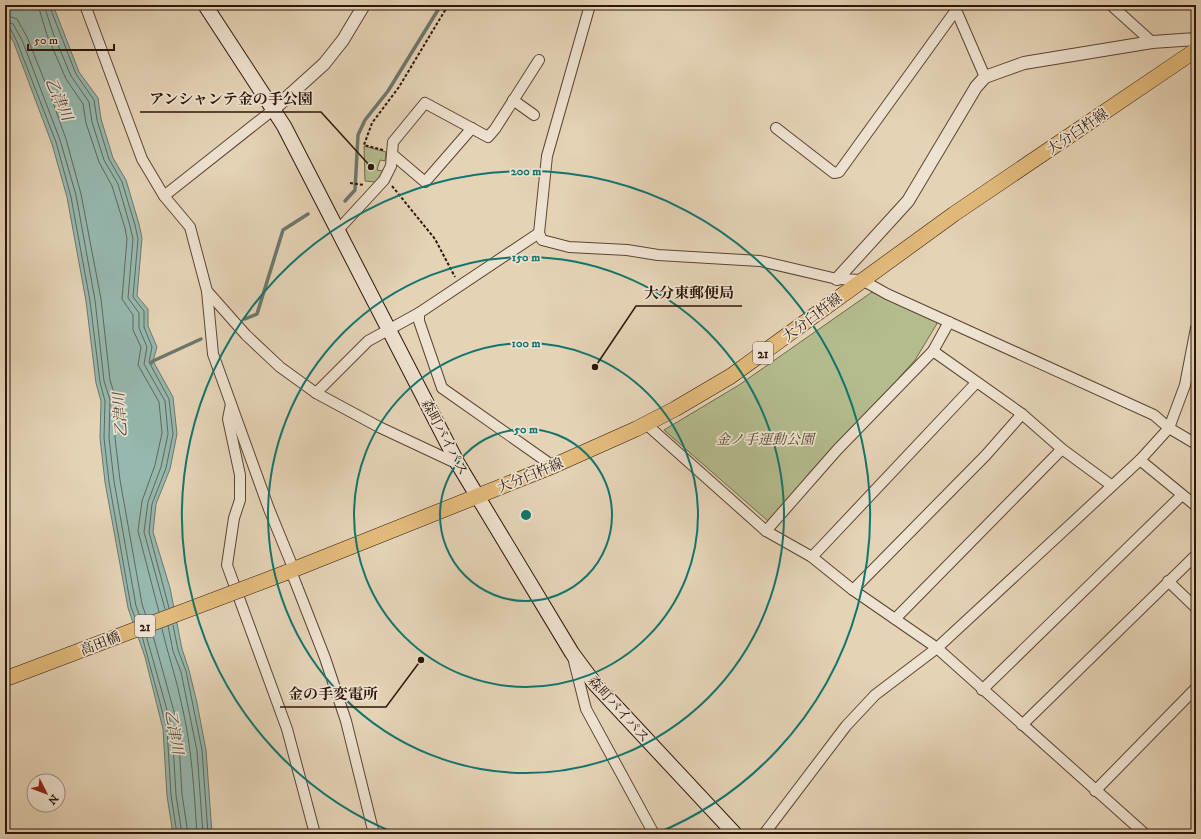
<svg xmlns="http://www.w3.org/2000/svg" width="1201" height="839" font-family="'IM FELL DW Pica','Noto Serif JP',serif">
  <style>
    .green { fill: #b4bc8e; stroke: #70694b }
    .water { fill: #96b8ae; stroke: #6c776c }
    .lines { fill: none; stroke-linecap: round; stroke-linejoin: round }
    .shore { stroke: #61675b; stroke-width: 1 }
    .stream { stroke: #6c776c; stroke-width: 3.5 }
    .minor-casing { stroke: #5a4534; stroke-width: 12 }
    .tertiary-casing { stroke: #5a4534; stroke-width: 14 }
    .secondary-casing { stroke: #2c1608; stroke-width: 16 }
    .primary-casing { stroke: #2c1608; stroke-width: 16 }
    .path { stroke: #2c1608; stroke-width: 2; stroke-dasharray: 3 2; stroke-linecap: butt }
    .minor { stroke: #eee2d0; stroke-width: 10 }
    .tertiary { stroke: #eee2d0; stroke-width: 12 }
    .secondary { stroke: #eee2d0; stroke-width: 14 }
    .primary { stroke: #e2ba7b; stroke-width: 15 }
    .primary-bridge-casing { stroke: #2c1608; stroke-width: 16; stroke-linecap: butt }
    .primary-bridge { stroke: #e2ba7b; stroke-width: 15 }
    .ring { fill: none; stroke: #0f766e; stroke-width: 2 }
    .labels { text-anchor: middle; stroke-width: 3.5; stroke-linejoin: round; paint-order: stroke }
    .shield { fill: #eee2d0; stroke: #665344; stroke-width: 1 }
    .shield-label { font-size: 13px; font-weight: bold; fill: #2c1608 }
    .street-label { font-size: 14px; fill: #2c1608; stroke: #eee2d0 }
    .park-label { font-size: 14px; font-style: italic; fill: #554830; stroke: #eee2d0 }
    .water-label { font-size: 15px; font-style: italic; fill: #4c473a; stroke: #eee2d0 }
    .centre { fill: #0f766e; stroke: #eee2d0; stroke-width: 2 }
    .ring-label { font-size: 12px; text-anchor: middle; font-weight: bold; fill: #0f766e; stroke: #eee2d0; stroke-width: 3.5; stroke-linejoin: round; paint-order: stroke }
    .leader { fill: none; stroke: #2c1608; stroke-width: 1.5 }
    .callout-dot { fill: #2c1608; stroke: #eee2d0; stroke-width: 1.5 }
    .callout-label { font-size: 15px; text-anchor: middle; font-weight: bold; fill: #2c1608; stroke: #eee2d0; stroke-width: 3.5; stroke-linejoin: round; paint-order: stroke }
  </style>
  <rect width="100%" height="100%" fill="#e5d3b6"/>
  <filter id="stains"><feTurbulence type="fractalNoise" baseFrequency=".005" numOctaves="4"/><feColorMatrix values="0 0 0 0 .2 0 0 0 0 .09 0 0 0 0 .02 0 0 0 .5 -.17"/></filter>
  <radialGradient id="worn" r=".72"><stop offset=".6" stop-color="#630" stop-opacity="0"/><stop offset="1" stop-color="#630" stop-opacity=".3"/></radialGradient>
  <g class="green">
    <polygon points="364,146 386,152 385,161 380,160 377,170 383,171 376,182 365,181"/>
    <polygon points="872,292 938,322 915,360 769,522 664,430 739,385"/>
  </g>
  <polygon class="water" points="5,5 53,5 79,72 98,98 101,119 113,158 126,180 139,224 142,238 137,296 148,309 148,326 157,347 153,361 173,397 177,434 170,469 156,504 153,532 170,588 182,649 189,670 197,703 206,750 212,834 173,834 167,796 163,729 145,657 128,608 105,482 100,438 101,401 96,383 86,301 67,197 52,144 14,43 5,27"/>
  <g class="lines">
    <g class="shore">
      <polyline points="38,5 47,35 66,79 83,104 86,123 99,162 112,186 125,228 127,239 122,299 133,315 133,330 141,347 138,365 159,402 162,433 155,465 142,501 138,531 159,612"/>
      <polyline points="44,5 53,33 71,76 89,102 92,122 104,160 118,184 130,226 133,239 128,298 139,313 139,328 147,347 144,364 165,401 168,434 161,467 148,502 144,532 165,609"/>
      <polyline points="49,5 76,74 94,100 97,120 109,159 122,182 135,225 138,239 133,297 144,311 144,327 152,347 149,362 169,399 173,434 166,468 152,504 149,532 169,608"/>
      <polyline points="5,15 17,19 27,37 51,97 66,139 81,194 101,299 110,380 116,400 115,438 120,480 142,604 146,616"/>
      <polyline points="5,21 13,24 22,40 60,140 76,195 95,300 104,381 110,400 109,438 114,481 136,606 141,619"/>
      <polyline points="5,26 10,28 17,42 56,142 71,197 90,301 100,382 105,401 104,438 109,482 131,607 136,620"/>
      <polyline points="173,625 178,650 186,671 202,750 208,834"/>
      <polyline points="168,626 173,651 181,672 197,751 203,834"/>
      <path d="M 162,629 C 168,655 177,680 182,706 C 192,748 194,791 197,834"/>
      <polyline points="152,632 178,726 182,794 188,834"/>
      <polyline points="146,635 172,728 176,795 182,834"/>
      <polyline points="142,636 167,729 171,795 177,834"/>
    </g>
    <g class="stream">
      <polyline points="345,201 355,190 358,135 365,120 388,91 441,5"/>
      <polyline points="245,319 257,314 283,230 308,214"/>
      <polyline points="151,363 153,361 201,339"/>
    </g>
    <defs>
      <g id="minor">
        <polyline points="85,5 142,159 164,196 190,227 207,291 246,335 280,367 316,393 379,427 458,464"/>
        <polyline points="590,5 547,156 539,233 542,240 569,247 627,250 658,255 760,261 837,279 862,280 887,294 1154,415 1169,428 1196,444"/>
        <polyline points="1111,5 1152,42"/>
        <polyline points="956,10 985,77"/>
        <polyline points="513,100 534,115"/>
        <polyline points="776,128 834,173 839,172 956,10 955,5"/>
        <polyline points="392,154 425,182 472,128"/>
        <polyline points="164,196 274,109"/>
        <polyline points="338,230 384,180 391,166 393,142 425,103 488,137 495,129 539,60"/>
        <polyline points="207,291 213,354 269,509 294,570"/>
        <polyline points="419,313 419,321 442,388 553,466"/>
        <polyline points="933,351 949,322"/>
        <polyline points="316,393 368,341 419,313 539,233"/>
        <polyline points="231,404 228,419 240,475 240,500 234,518 227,565 287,729 315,834"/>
        <polyline points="646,424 766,531 812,557 853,590 937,648 1145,834"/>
        <polyline points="1140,460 1196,506"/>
        <polyline points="766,531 837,450 933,351 1022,414 1062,449 1111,485"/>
        <polyline points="812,557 976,383"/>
        <polyline points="291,571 325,658 346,721 374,834"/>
        <polyline points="1168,581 1196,608"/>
        <polyline points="853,590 986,455 1022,414"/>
        <polyline points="895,619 1062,449"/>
        <polyline points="573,657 586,709 654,834"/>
        <polyline points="982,690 1182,495"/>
        <polyline points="1022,725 1196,555"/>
        <polyline points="1095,791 1196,688"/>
        <polyline points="764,834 846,726 875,695 937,648 1140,460 1169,428 1185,385 1196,328"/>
      </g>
      <g id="tertiary">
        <polyline points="274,109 324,64 343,40 364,5"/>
        <polyline points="837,279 908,201 976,87 985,77 1024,63 1152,42 1196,39"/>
      </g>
      <polyline id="secondary" points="205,5 284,126 458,464 572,653 595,684 735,834"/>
      <polyline id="primary" points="285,573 553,466 636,429 675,409 731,376 954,214 1196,50"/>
    </defs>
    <use href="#minor" class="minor-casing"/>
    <use href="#tertiary" class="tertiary-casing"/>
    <use href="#secondary" class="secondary-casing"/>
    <use href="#primary" class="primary-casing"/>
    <g class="path">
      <polyline points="383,150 364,145 372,123 399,87 447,7 454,5"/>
      <polyline points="350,183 364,185"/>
      <polyline points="392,186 435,239 455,277"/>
    </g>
    <use href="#minor" class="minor"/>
    <use href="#tertiary" class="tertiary"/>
    <use href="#secondary" class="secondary"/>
    <use href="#primary" class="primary"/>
    <defs>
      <polyline id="primary-bridge" points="5,679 285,573"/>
    </defs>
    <use href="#primary-bridge" class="primary-bridge-casing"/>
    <use href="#primary-bridge" class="primary-bridge"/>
  </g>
  <g class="ring">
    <circle cx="526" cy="515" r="86"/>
    <circle cx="526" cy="515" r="172"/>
    <circle cx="526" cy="515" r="258"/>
    <path d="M397 834A344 344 0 1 1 655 834"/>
  </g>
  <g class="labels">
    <g class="shield">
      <rect x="753" y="342" width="20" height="22" rx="3"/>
      <rect x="135" y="615" width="20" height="22" rx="3"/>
    </g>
    <g class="shield-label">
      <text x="763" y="358">21</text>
      <text x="145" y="631">21</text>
    </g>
    <g class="street-label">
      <text transform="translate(1077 131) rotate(-34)" y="5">大分臼杵線</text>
      <text transform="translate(812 317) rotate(-37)" y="5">大分臼杵線</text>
      <text transform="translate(445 437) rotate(62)" y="5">森町バイパス</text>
      <text transform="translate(530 475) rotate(-22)" y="5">大分臼杵線</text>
      <text transform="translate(100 643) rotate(-21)" y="5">高田橋</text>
      <text transform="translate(619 709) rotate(48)" y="5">森町バイパス</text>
    </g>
    <g class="park-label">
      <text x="765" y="444">金ノ手運動公園</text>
    </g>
    <g class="water-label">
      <text transform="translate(59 99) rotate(66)" y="5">乙津川</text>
      <text transform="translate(120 415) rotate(-94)" y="5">乙津川</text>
      <text transform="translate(174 732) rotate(80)" y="5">乙津川</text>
    </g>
  </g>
  <circle cx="526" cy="515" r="6" class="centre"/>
  <g class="ring-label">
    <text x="526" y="175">200 m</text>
    <text x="526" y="261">150 m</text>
    <text x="526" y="347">100 m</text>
    <text x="526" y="433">50 m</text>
  </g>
  <path class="leader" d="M371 167L321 112H140M595 367L636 306H742M421 660L386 707H280"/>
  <g class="callout-dot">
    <circle cx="371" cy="167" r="4"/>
    <circle cx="595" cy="367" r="4"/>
    <circle cx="421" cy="660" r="4"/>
  </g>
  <g class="callout-label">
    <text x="231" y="104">アンシャンテ金の手公園</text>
    <text x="689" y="298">大分東郵便局</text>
    <text x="333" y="699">金の手変電所</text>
  </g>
  <rect width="1201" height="839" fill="none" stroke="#e5d3b6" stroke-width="20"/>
  <rect x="6" y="6" width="1189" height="827" fill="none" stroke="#2c1608" stroke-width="2"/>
  <rect x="10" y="10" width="1181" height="819" fill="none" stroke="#2c1608"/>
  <g transform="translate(46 793) rotate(132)"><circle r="19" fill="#eee2d0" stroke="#a09080"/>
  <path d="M0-3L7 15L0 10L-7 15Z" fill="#8f2418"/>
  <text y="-6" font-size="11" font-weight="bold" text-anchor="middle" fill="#2c1608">N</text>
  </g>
  <path d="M28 44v6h86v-6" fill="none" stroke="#2c1608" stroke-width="2"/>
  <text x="34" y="44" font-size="12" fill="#2c1608" stroke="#eee2d0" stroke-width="3" paint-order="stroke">50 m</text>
  <rect width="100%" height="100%" filter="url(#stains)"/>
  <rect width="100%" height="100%" fill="url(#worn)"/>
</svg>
